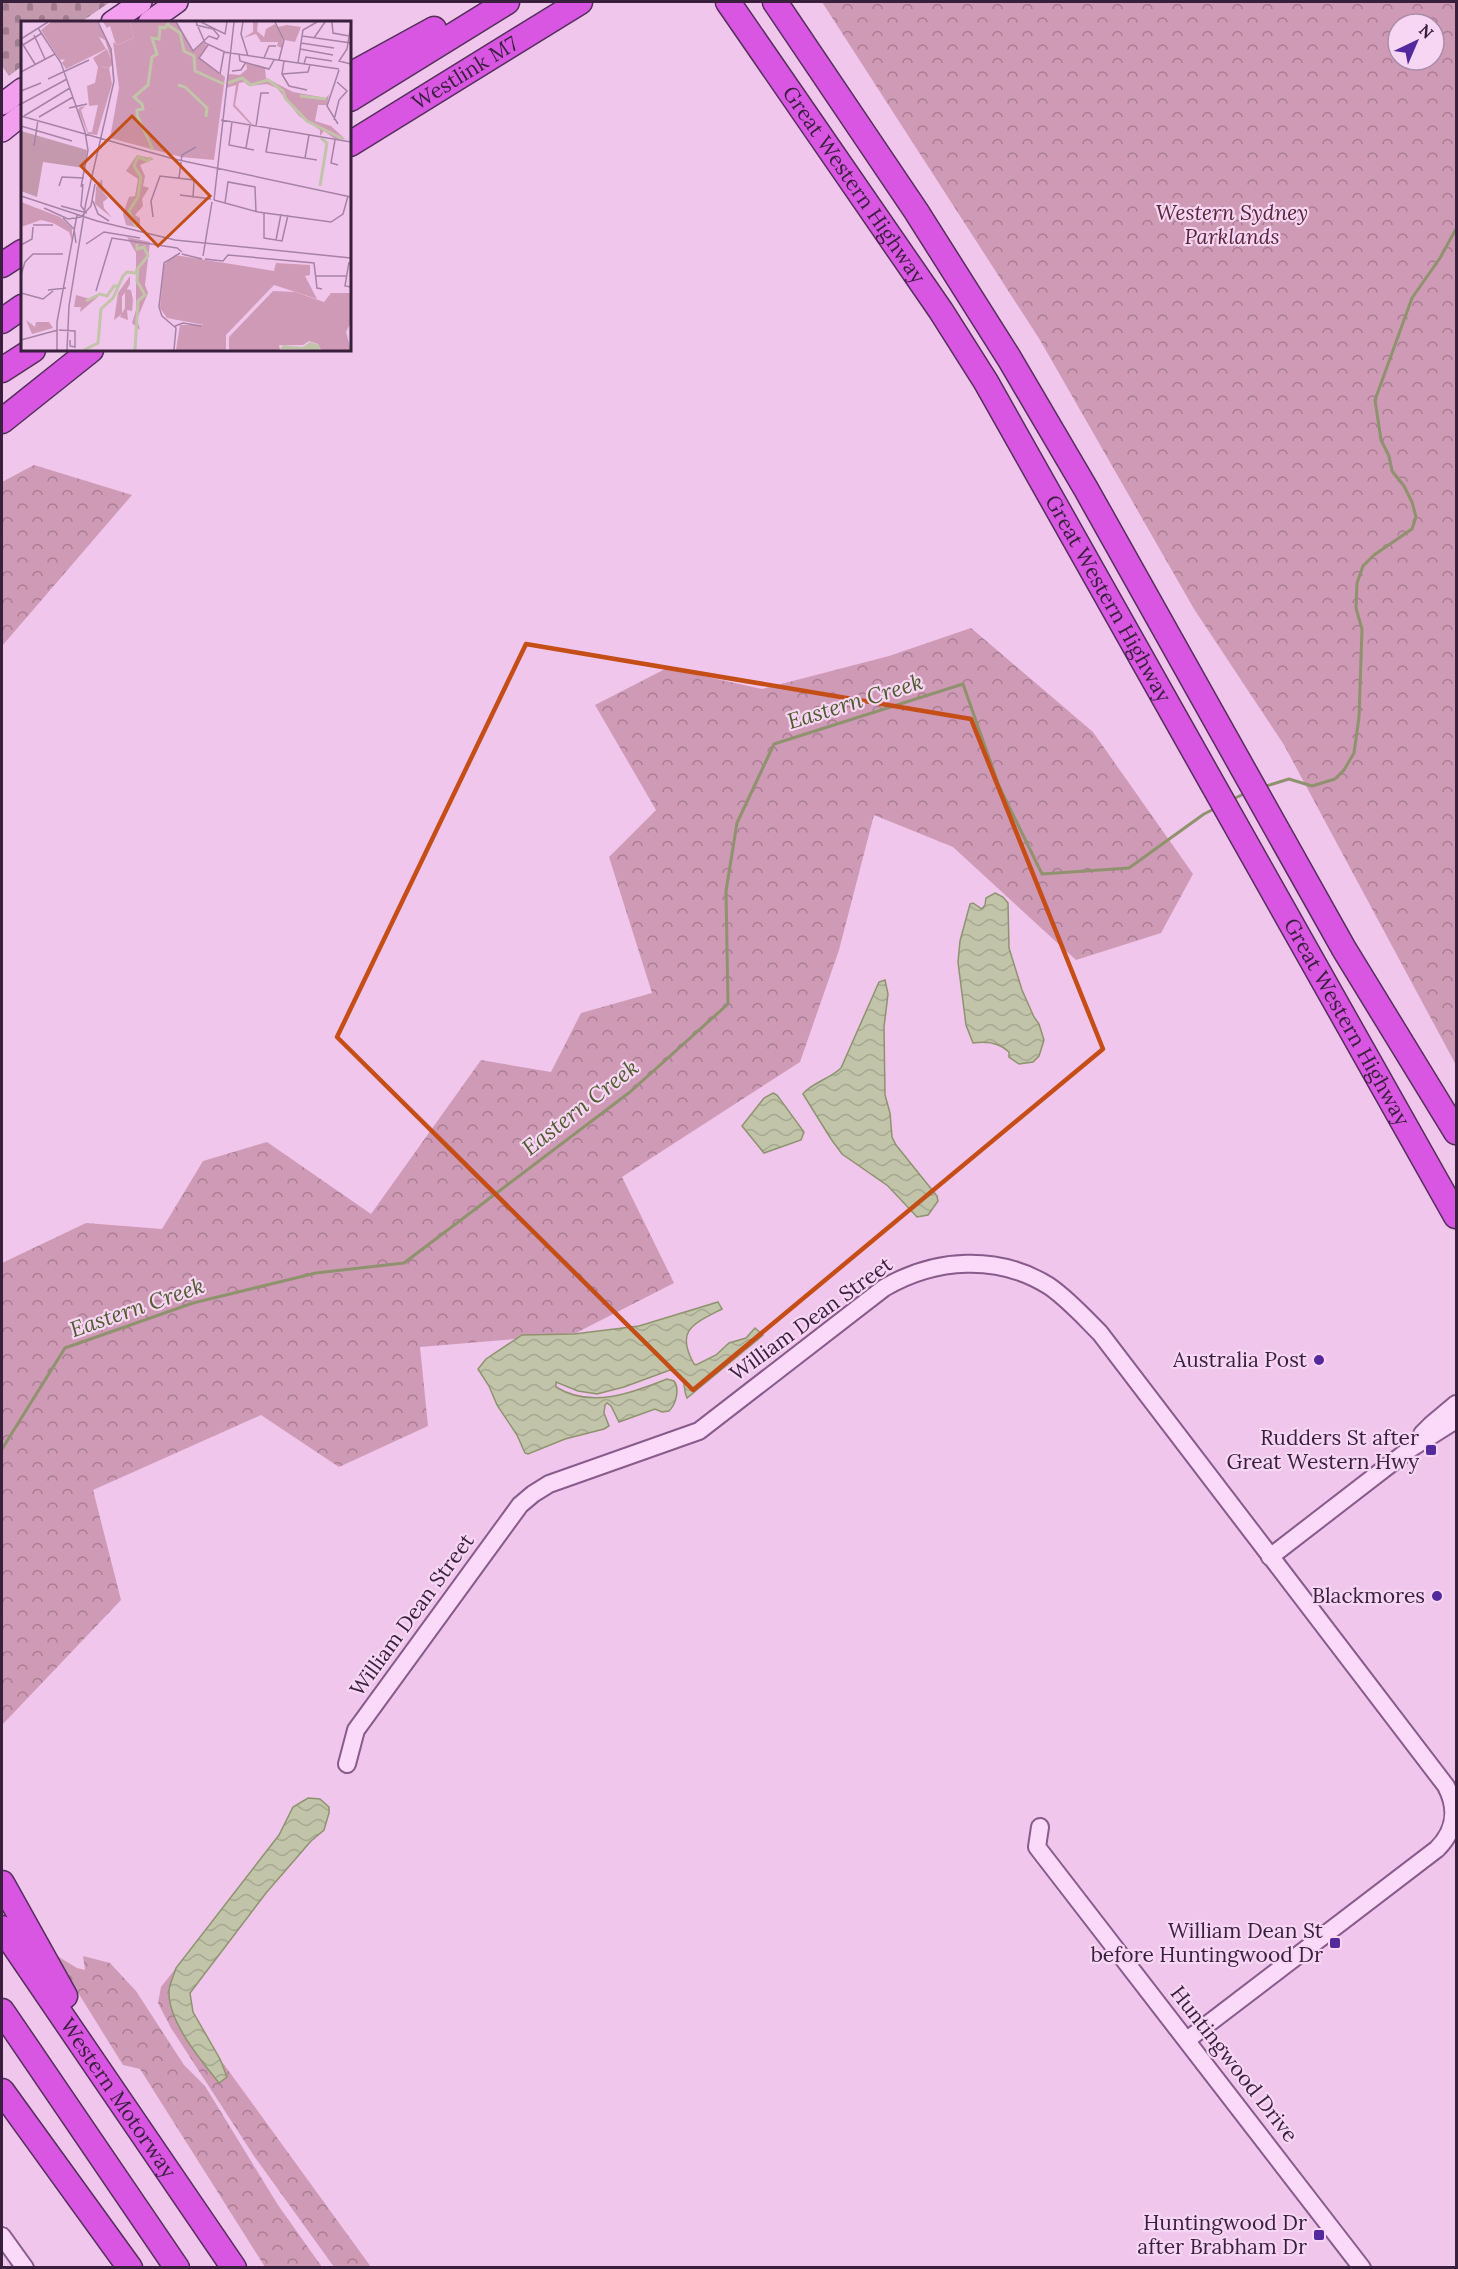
<svg xmlns="http://www.w3.org/2000/svg" width="1458" height="2269" font-family="Lora,serif">
  <style>
    .forest { fill: url(#forest-crowns); fill-rule: evenodd }
    .cemetery { fill: url(#cemetery-stones) }
    .water { fill: url(#water-waves); stroke: #8e936e; stroke-width: 1.5 }
    .lines { fill: none; stroke-linecap: round; stroke-linejoin: round }
    .stream { stroke: #8e936e; stroke-width: 3 }
    .minor-casing { stroke: #885b8c; stroke-width: 20 }
    .major-casing { stroke: #532f5a; stroke-width: 24 }
    .highway-casing { stroke: #532f5a; stroke-width: 27 }
    .minor { stroke: #fadaf8; stroke-width: 16 }
    .major { stroke: #f39eee; stroke-width: 21 }
    .highway { stroke: #d856e1; stroke-width: 24 }
    .marked { fill: none; stroke: #c54d16; stroke-width: 4.5; stroke-linejoin: round }
    .poi-dot { fill: #54299e; stroke: #f7d6f4; stroke-width: 2 }
    .labels { text-anchor: middle; stroke-width: 4.5; stroke-linejoin: round; paint-order: stroke }
    .street-label { font-size: 21px; fill: #381f3c; stroke: #f7d6f4 }
    .park-label { font-size: 21px; font-style: italic; fill: #592539; stroke: #f7d6f4 }
    .poi-label { font-size: 21px; fill: #381f3c; stroke: #f7d6f4; text-anchor: end }
    .water-label { font-size: 22px; font-style: italic; fill: #4e5c2e; stroke: #f7d6f4 }
    .inset-river { fill: none; stroke: #c1c4a8; stroke-width: 3 }
    .inset-road { fill: none; stroke: #a683a6; stroke-width: 1.5 }
    .view { fill: #c54d16; fill-opacity: 0.15; stroke: #c54d16; stroke-width: 3 }
    .inset-edge { fill: none; stroke: #381f3c; stroke-width: 3 }
  </style>
  <defs>
    <pattern id="forest-crowns" width="20" height="18" patternUnits="userSpaceOnUse" patternTransform="scale(1.5)"><rect width="20" height="18" fill="#cf9ab5"/><path d="M2 6a3 3 0 1 1 6 0M12 15a3 3 0 1 1 6 0" fill="none" stroke="#a97d94"/></pattern>
    <pattern id="cemetery-stones" width="16" height="16" patternUnits="userSpaceOnUse" patternTransform="scale(1.5)"><rect width="16" height="16" fill="#c499ae"/><path d="M2 7V4a2 2 0 0 1 4 0v3zM10 15v-3a2 2 0 0 1 4 0v3z" fill="#a07c8f"/></pattern>
    <pattern id="water-waves" width="16" height="10" patternUnits="userSpaceOnUse" patternTransform="scale(1.5)"><rect width="16" height="10" fill="#c1c4a8"/><path d="M0 5q4-4 8 0t8 0" fill="none" stroke="#a7a892"/></pattern>
  </defs>
  <rect width="100%" height="100%" fill="#f0c6ed"/>
  <g class="forest">
    <path d="M 822,2 L 1456,2 L 1456,1065 L 1284,745 L 1194,609 L 1040,340 ZM 1398,24 L 1434,24 L 1434,60 L 1398,60 Z"/>
    <polygon points="34,465 132,495 2,646 2,482"/>
    <polygon points="971,628 1093,732 1193,874 1161,933 1076,960 953,847 874,815 839,950 800,1062 622,1177 674,1283 574,1334 420,1347 428,1426 339,1467 261,1415 93,1490 121,1600 2,1725 2,1263 86,1223 162,1229 203,1161 267,1142 371,1214 481,1060 551,1072 581,1013 652,993 609,857 656,810 595,705 667,668 762,689 889,656"/>
    <polygon points="54,1954 77,1968 85,1970 83,1956 110,1963 136,1991 184,2065 205,2086 278,2205 322,2267 265,2267 140,2069 123,2065"/>
    <polygon points="176,1968 169,1991 227,2077 220,2059 371,2267 334,2267 254,2156 171,2028 158,2003 161,1987"/>
  </g>
  <polygon class="cemetery" points="2,2 110,2 81,22 22,22 22,66 9,76 2,66"/>
  <g class="water">
    <path d="M 995,893 L 1003,897 L 1008,903 L 1009,948 L 1022,990 L 1034,1017 L 1039,1024 L 1044,1040 L 1039,1056 L 1033,1062 L 1019,1064 L 1009,1057 L 1009,1052 C 999,1042 986,1041 973,1043 L 966,1025 L 958,962 L 960,941 L 970,904 L 973,903 L 982,909 L 985,905 L 986,898 Z"/>
    <path d="M 885,980 L 888,994 L 884,1027 L 885,1095 L 890,1113 L 892,1137 L 896,1145 L 937,1196 L 938,1201 L 928,1215 L 917,1217 L 888,1186 L 842,1154 L 831,1139 L 803,1094 C 811,1083 830,1079 841,1068 L 879,982 Z"/>
    <polygon points="773,1093 777,1095 804,1132 801,1140 764,1153 742,1126 764,1098"/>
    <path d="M 718,1302 L 722,1309 C 693,1324 675,1330 694,1364 L 696,1365 L 716,1355 L 729,1343 L 746,1338 L 755,1328 L 763,1335 L 687,1398 C 681,1384 689,1376 670,1370 L 624,1387 L 597,1394 L 578,1391 L 556,1382 L 556,1387 C 591,1409 632,1393 667,1379 L 674,1381 C 680,1389 676,1404 669,1411 L 662,1412 L 655,1409 L 619,1422 L 611,1406 L 607,1403 L 605,1405 L 604,1413 L 609,1426 L 604,1429 L 565,1439 L 528,1454 L 525,1453 L 517,1435 L 497,1405 L 489,1386 L 478,1369 L 486,1359 L 522,1335 L 574,1334 L 639,1326 Z"/>
    <path d="M 308,1798 L 320,1799 L 329,1807 L 329,1813 L 324,1830 L 311,1841 L 266,1893 L 190,1993 L 193,2012 L 220,2059 L 227,2077 L 219,2083 C 201,2060 167,2021 169,1990 C 170,1983 174,1975 176,1968 L 279,1835 L 293,1807 Z"/>
  </g>
  <g class="lines">
    <g class="stream">
      <polyline points="1263,787 1289,779 1312,786 1335,779 1344,770 1354,753 1359,717 1362,629 1356,608 1357,583 1363,566 1374,555 1412,529 1416,517 1412,502 1404,486 1392,471 1389,456 1381,440 1375,400 1412,298 1440,258 1456,229"/>
      <polyline points="1233,799 1246,793"/>
      <polyline points="2,1449 65,1348 193,1303 316,1273 404,1263 630,1092 728,1004 726,891 737,823 774,744 963,684 999,786 1042,874 1129,868 1204,814 1216,808"/>
    </g>
    <defs>
      <g id="minor">
        <polyline points="1422,1434 1431,1425 1456,1404"/>
        <polyline points="1270,1557 1410,1449 1456,1420"/>
        <path d="M 347,1764 L 356,1730 L 520,1505 L 533,1494 L 549,1484 L 699,1431 L 884,1288 C 935,1258 998,1254 1049,1286 C 1068,1299 1084,1317 1100,1333 L 1446,1786 C 1458,1809 1456,1830 1437,1849 L 1187,2040"/>
        <polyline points="1040,1827 1037,1847 1362,2268"/>
        <polyline points="2,2236 25,2268"/>
      </g>
      <g id="major">
        <polyline points="112,22 141,2"/>
        <polyline points="149,22 177,2"/>
        <polyline points="2,104 22,89"/>
        <polyline points="2,131 22,115"/>
      </g>
      <g id="highway">
        <path id="s1" d="M 728,2 L 941,311 L 986,382 L 1456,1216"/>
        <polyline points="775,2 916,211 1009,358 1086,489 1344,949 1456,1132"/>
        <polyline points="350,75 434,29"/>
        <polyline points="350,99 507,2"/>
        <path id="s2" d="M 350,144 L 580,2"/>
        <polyline points="2,265 22,252"/>
        <polyline points="2,321 22,307"/>
        <polyline points="2,370 33,350"/>
        <polyline points="2,421 91,350"/>
        <polyline points="2,1883 65,1996"/>
        <path id="s3" d="M 2,1928 L 234,2268"/>
        <polyline points="2,2011 177,2268"/>
        <polyline points="2,2091 130,2268"/>
      </g>
    </defs>
    <use href="#minor" class="minor-casing"/>
    <use href="#major" class="major-casing"/>
    <use href="#highway" class="highway-casing"/>
    <use href="#minor" class="minor"/>
    <use href="#major" class="major"/>
    <use href="#highway" class="highway"/>
  </g>
  <path class="marked" d="M 526,644 L 971,719 L 1103,1049 L 693,1390 L 337,1037 Z"/>
  <g class="poi-dot">
    <circle cx="1319" cy="1360" r="6"/>
    <rect x="1425" y="1444" width="12" height="12" rx="3"/>
    <circle cx="1437" cy="1596" r="6"/>
    <rect x="1329" y="1937" width="12" height="12" rx="3"/>
    <rect x="1313" y="2229" width="12" height="12" rx="3"/>
  </g>
  <g class="labels">
    <g class="street-label">
      <text dy="7" stroke="none"><textPath href="#s2" startOffset="135">Westlink M7</textPath></text>
      <text dy="7" stroke="none"><textPath href="#s1" startOffset="222">Great Western Highway</textPath></text>
      <text dy="7" stroke="none"><textPath href="#s1" startOffset="708">Great Western Highway</textPath></text>
      <text dy="7" stroke="none"><textPath href="#s1" startOffset="1194">Great Western Highway</textPath></text>
      <text transform="translate(811 1319) rotate(-36)" y="7">William Dean Street</text>
      <text transform="translate(412 1615) rotate(-54)" y="7">William Dean Street</text>
      <text transform="translate(1234 2064) rotate(52)" y="7">Huntingwood Drive</text>
      <text dy="7" stroke="none"><textPath href="#s3" startOffset="206">Western Motorway</textPath></text>
    </g>
    <g class="park-label">
      <text x="1232" y="220">Western Sydney<tspan x="1232" dy="24">Parklands</tspan></text>
    </g>
    <g class="poi-label">
      <text x="1307" y="1367">Australia Post</text>
      <text x="1419" y="1445">Rudders St after<tspan x="1419" dy="24">Great Western Hwy</tspan></text>
      <text x="1425" y="1603">Blackmores</text>
      <text x="1323" y="1938">William Dean St<tspan x="1323" dy="24">before Huntingwood Dr</tspan></text>
      <text x="1307" y="2230">Huntingwood Dr<tspan x="1307" dy="24">after Brabham Dr</tspan></text>
    </g>
    <g class="water-label">
      <text transform="translate(855 701) rotate(-17)" y="8">Eastern Creek</text>
      <text transform="translate(580 1107) rotate(-38)" y="8">Eastern Creek</text>
      <text transform="translate(137 1307) rotate(-19)" y="8">Eastern Creek</text>
    </g>
  </g>
  <g transform="translate(21 21)">
    <rect width="330" height="330" fill="#f0c6ed"/>
    <path d="M 82,1 L 109,1 L 113,17 L 95,24 L 89,5 L 86,7 ZM 86,28 L 90,38 L 83,36 L 81,46 L 88,47 L 91,63 L 76,114 L 67,113 L 57,89 L 59,86 L 65,85 L 58,88 L 64,86 L 60,89 L 67,111 L 71,111 L 77,84 L 68,85 L 66,65 L 74,62 L 77,46 L 72,37 ZM 154,234 L 253,250 L 255,242 L 289,244 L 289,254 L 284,255 L 296,278 L 253,264 L 205,314 L 205,329 L 155,329 L 159,304 L 183,304 L 146,297 L 139,287 L 143,244 ZM 109,255 L 109,263 L 101,276 L 101,293 L 93,299 L 97,272 Z" fill="#cf9ab5"/>
    <path d="M 30,1 L 76,1 L 83,13 L 90,29 L 92,44 L 92,63 L 91,44 L 88,47 L 78,45 L 83,35 L 90,37 L 84,19 L 78,16 L 85,28 L 45,48 L 41,42 L 44,38 L 39,39 L 20,9 ZM 109,1 L 155,1 L 172,31 L 182,21 L 186,25 L 178,36 L 204,56 L 193,139 L 160,136 L 89,117 L 98,67 L 92,21 L 96,24 L 113,17 ZM 232,1 L 237,1 L 236,10 L 243,16 L 245,8 L 254,3 L 262,16 L 261,27 L 256,25 L 257,21 L 240,21 L 235,13 L 222,17 L 232,11 ZM 266,4 L 280,6 L 274,21 L 264,19 L 257,6 ZM 225,42 L 244,47 L 245,57 L 272,71 L 305,77 L 308,73 L 306,84 L 297,84 L 294,100 L 310,105 L 324,118 L 314,118 L 303,110 L 299,115 L 299,109 L 278,95 L 256,67 L 246,63 L 228,65 L 223,61 L 218,62 L 214,84 L 232,104 L 229,103 L 212,85 L 215,64 L 205,67 L 207,53 L 219,54 L 226,48 ZM 116,134 L 133,138 L 119,144 L 124,155 L 122,165 L 128,167 L 121,178 L 122,185 L 114,194 L 119,197 L 119,207 L 105,204 L 102,193 L 108,176 L 114,175 L 117,158 L 105,150 ZM 81,158 L 82,171 L 87,177 L 82,181 L 83,187 L 91,197 L 74,183 L 75,166 ZM 0,181 L 39,196 L 51,207 L 51,220 L 48,211 L 32,202 L 20,199 L 0,206 ZM 106,216 L 129,221 L 124,264 L 127,272 L 116,298 L 119,309 L 111,302 L 115,289 L 115,232 ZM 104,268 L 110,269 L 112,279 L 111,290 L 106,289 L 107,299 L 99,296 L 104,287 ZM 252,270 L 274,271 L 303,281 L 310,272 L 330,272 L 330,301 L 325,311 L 330,329 L 300,329 L 297,323 L 288,320 L 282,324 L 258,324 L 259,329 L 208,329 L 208,316 ZM 55,274 L 69,278 L 78,275 L 59,291 L 60,286 L 53,286 ZM 5,299 L 14,306 L 15,301 L 28,301 L 32,307 L 11,313 Z" fill="#cf9ab5"/>
    <path d="M 0,110 L 66,129 L 63,147 L 22,141 L 16,176 L 0,170 Z" fill="#c499ae"/>
    <path d="M 289,321 L 298,324 L 299,329 L 259,328 L 262,324 L 282,326 Z" fill="#c1c4a8"/>
    <path class="inset-river" d="M 147,4 L 159,12 L 163,30 L 173,35 L 174,50 L 203,63M 207,62 L 221,57 L 230,64 L 247,59 L 262,70 L 264,77 L 286,100 L 322,118M 157,64 L 164,66 L 186,87 L 185,96M 279,75 L 305,78M 132,129 L 116,94 L 116,89 L 122,88 L 121,83 L 113,76 L 127,64 L 131,36 L 136,33 L 131,17 L 138,18 L 139,6 L 144,7 L 148,1M 299,165 L 306,122 L 300,117M 115,206 L 108,190 L 117,176 L 120,156 L 113,145 L 117,136 L 127,140 L 130,136M 65,280 L 79,273 L 86,275 L 93,265 L 98,265M 63,329 L 77,322 L 80,288 L 92,277 L 102,255 L 106,251 L 115,252 L 116,248M 114,329 L 117,280 L 124,274 L 116,260 L 117,247 L 127,235 L 123,226 L 116,228 L 116,223"/>
    <path class="inset-road" d="M 155,1 L 172,30 L 188,15 L 196,18 L 198,15 L 192,8 L 175,4M 175,1 L 184,22 L 206,32M 180,1 L 204,13 L 206,1M 222,1 L 220,13 L 227,35M 254,1 L 263,19 L 258,39M 311,1 L 312,12 L 328,15M 330,3 L 326,28 L 318,40 L 330,43M 17,7 L 40,42 L 64,111 L 67,129 L 60,166M 13,14 L 24,38M 281,15 L 330,22M 293,17 L 304,1M 0,18 L 27,1M 1,22 L 14,43M 280,22 L 313,27M 2,24 L 21,12M 187,24 L 178,37 L 198,52M 279,28 L 312,34M 203,31 L 318,48M 218,33 L 219,40 L 248,48 L 253,39M 243,37 L 248,25 L 255,25M 263,40 L 261,53 L 268,65 L 286,69M 277,42 L 282,9 L 296,1M 283,43 L 285,36 L 311,40M 211,50 L 220,49 L 225,41M 0,51 L 34,33M 199,53 L 203,31M 261,53 L 287,51 L 289,44M 27,58 L 68,39M 0,70 L 20,62M 0,83 L 46,58M 48,87 L 66,83M 0,95 L 153,138 L 330,176M 3,95 L 49,67M 18,96 L 52,76M 200,99 L 330,121M 313,99 L 318,79 L 326,70 L 316,61M 211,101 L 208,124 L 233,129M 317,103 L 306,85 L 318,49M 0,105 L 51,120M 235,105 L 240,72 L 248,72M 249,108 L 245,131 L 296,139M 314,119 L 310,142 L 317,144M 13,125 L 17,99M 225,127 L 229,104M 284,137 L 288,114M 158,157 L 161,134 L 175,126M 62,163 L 60,185 L 64,190M 38,165 L 41,156 L 63,157M 159,174 L 190,178M 0,175 L 76,200 L 154,219 L 330,237M 193,179 L 237,191 L 310,201 L 322,193 L 327,175M 193,179 L 213,1M 72,180 L 77,193 L 88,200M 204,182 L 207,161 L 234,166 L 235,191M 40,185 L 66,192M 23,187 L 47,198 L 60,196 L 70,185 L 74,163M 243,192 L 243,217 L 261,220 L 267,194M 132,196 L 130,180 L 139,155 L 173,159 L 172,177M 42,197 L 53,208 L 55,222M 12,204 L 32,204M 255,219 L 260,193M 65,223 L 83,211 L 119,217M 0,224 L 11,218 L 12,206M 161,233 L 181,238M 182,235 L 191,181M 184,238 L 202,240 L 207,234 L 293,242 L 296,267 L 301,268M 328,241 L 324,265 L 330,266M 0,254 L 4,241 L 12,233 L 42,233M 295,255 L 325,255M 27,269 L 45,267M 75,270 L 91,217 L 156,227 L 161,231M 0,272 L 22,278 L 32,270M 154,305 L 162,302 L 180,305M 38,309 L 54,310 L 54,326 L 49,325 L 49,319M 0,319 L 37,309M 36,329 L 36,301 L 56,194M 46,329 L 48,285 L 65,181 L 93,60 L 90,28 L 77,1M 153,329 L 155,307 L 141,295 L 138,286 L 143,242 L 159,232"/>
    <path class="view" d="M 111,95 L 189,175 L 137,225 L 60,145 Z"/>
    <rect width="330" height="330" class="inset-edge"/>
  </g>
  <rect width="1458" height="2269" fill="none" stroke="#381f3c" stroke-width="6"/>
  <g transform="translate(1416 42) rotate(44)"><circle r="28" fill="#f7d6f4" stroke="#ab8daa" stroke-width="1.5"/>
  <path d="M0-4.5L10 22L0 15L-10 22Z" fill="#54299e"/>
  <text y="-9" font-size="16" font-weight="bold" text-anchor="middle" fill="#381f3c">N</text>
  </g>
</svg>
